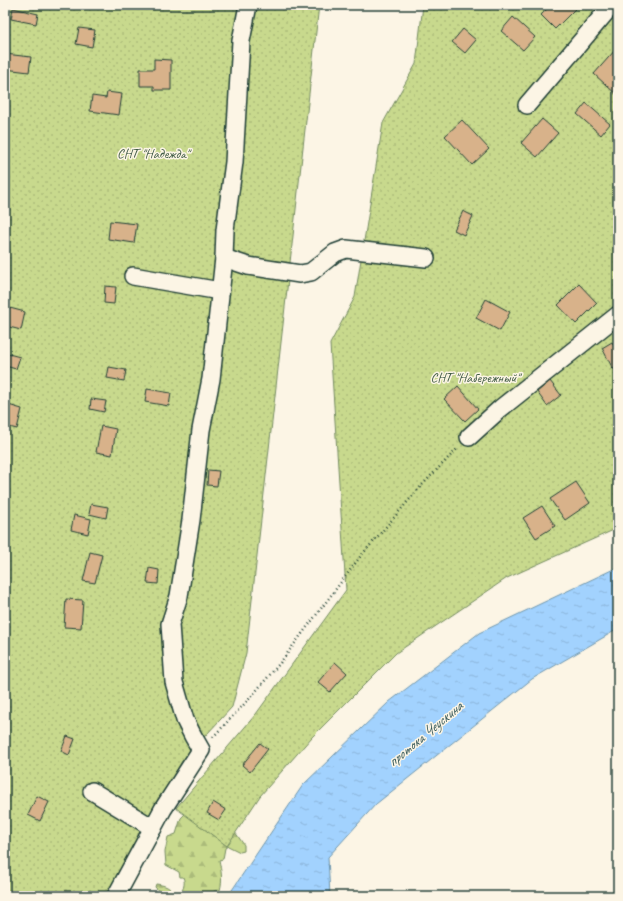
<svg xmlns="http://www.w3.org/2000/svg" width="623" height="901" font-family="Caveat,sans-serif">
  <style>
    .forest { fill: url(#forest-firs); stroke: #748b60 }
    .park { fill: url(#park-dots); stroke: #748b60 }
    .water { fill: url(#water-ripples); stroke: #6e96ad }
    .building { fill: #d8b28a; stroke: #1f3d34 }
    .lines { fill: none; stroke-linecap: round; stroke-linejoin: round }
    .minor-casing { stroke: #1f3d34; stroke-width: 20 }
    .path { stroke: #1f3d34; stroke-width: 2.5; stroke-dasharray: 1 3; stroke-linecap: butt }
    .minor { stroke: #fcf5e5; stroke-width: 17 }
    .labels { text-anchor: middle; stroke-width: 3; stroke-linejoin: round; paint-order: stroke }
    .park-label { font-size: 14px; fill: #415c46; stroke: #fcf5e5 }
    .water-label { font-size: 15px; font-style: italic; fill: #395b5c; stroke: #fcf5e5 }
  </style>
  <defs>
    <pattern id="forest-firs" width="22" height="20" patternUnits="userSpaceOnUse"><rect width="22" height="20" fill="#c8d98d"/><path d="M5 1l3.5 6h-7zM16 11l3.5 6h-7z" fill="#abbb7a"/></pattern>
    <pattern id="park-dots" width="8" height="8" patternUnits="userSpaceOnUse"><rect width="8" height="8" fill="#c8d98d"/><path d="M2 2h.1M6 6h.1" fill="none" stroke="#abbb7a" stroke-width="1.8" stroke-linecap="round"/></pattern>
    <pattern id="water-ripples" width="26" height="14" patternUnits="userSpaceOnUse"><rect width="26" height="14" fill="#a2d2fe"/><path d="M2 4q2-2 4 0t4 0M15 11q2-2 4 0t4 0" fill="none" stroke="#8bb5da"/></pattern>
  </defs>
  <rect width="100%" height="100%" fill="#fcf5e5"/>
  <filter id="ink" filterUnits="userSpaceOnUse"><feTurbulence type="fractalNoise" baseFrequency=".025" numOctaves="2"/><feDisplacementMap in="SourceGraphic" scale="8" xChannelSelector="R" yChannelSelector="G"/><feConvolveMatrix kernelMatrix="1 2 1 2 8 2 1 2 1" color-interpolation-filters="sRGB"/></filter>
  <g filter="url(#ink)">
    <g class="forest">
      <path d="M 186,813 L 235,832 L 244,845 L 244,851 L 240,852 L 228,846 L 225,848 L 223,859 L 219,860 C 221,870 223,880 220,890 L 214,891 L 213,896 L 178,896 C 183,891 186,884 183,877 L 180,877 L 179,872 L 166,865 L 165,852 L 168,837 L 176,834 L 181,818 Z"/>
      <path d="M 156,884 C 163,885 173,887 173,896 L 163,896 L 155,887 Z"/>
    </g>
    <g class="park">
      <polygon points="5,5 319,5 246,653 232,707 182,761 145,823 111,896 5,896"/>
      <polygon points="423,5 618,5 618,528 507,578 396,653 312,737 260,796 227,846 176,808 256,714 346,590 330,344 355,297 383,123 416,64"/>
    </g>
    <polygon class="water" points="618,567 618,629 532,679 376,804 328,857 330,896 228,896 303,785 389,702 479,633"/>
    <g class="building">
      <polygon points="107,5 128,5 127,9"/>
      <polygon points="551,5 573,5 576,8 555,29 541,15"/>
      <polygon points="13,8 38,14 36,24 11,19"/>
      <polygon points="513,17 535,37 523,50 501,31"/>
      <polygon points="79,28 95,30 92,47 76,44"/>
      <polygon points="463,29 476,40 465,53 452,42"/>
      <polygon points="616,49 618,50 618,96 594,74"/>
      <polygon points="5,54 31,57 29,72 5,69"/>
      <polygon points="154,59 171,60 171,90 154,90 154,86 140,86 140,69 154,69"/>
      <polygon points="107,92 122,94 119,115 90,111 92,96 106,98"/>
      <polygon points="586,103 610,124 601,135 577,114"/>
      <polygon points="542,119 558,133 537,157 521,143"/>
      <polygon points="462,120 489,149 472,165 445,136"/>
      <polygon points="463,211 473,216 464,235 454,230"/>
      <polygon points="110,221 137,224 134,243 108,239"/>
      <polygon points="5,276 8,277 5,289"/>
      <polygon points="579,284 597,303 576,324 558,305"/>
      <polygon points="105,286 116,287 114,304 104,303"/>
      <polygon points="486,299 510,312 500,331 476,318"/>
      <polygon points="6,307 25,312 21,330 5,326"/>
      <polygon points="612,342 618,352 618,367 613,369 602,348"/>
      <polygon points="5,353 20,357 16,369 5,366"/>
      <polygon points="109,367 126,370 124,381 107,378"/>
      <polygon points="550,381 561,395 547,406 537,392"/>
      <polygon points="458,386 478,409 465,421 444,399"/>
      <polygon points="147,389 171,393 169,406 145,402"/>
      <polygon points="91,399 106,401 104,412 90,409"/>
      <polygon points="5,404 22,409 17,429 5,426"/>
      <polygon points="101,426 116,429 112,455 96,452"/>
      <polygon points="208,470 219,471 217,486 207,485"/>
      <polygon points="576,482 590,503 565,520 550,499"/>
      <polygon points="91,504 108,507 106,518 89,514"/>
      <polygon points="542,506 555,526 536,538 523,518"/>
      <polygon points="74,515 91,519 88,534 71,530"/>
      <polygon points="90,552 102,555 95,583 83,581"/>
      <polygon points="149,568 159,570 158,584 147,583"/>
      <polygon points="5,590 9,591 6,610 5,610"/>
      <polygon points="66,599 83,600 81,628 64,627"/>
      <polygon points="335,662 347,673 330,692 318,682"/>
      <polygon points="67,736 75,739 69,755 61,751"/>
      <polygon points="260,743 268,749 250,772 242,765"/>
      <polygon points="37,796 49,802 40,821 28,815"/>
      <polygon points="213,802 226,810 219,820 207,813"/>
    </g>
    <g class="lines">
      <defs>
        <g id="minor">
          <polyline points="527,105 612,5"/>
          <polyline points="224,258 248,266 300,274 311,272 335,253 346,249 426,258"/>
          <polyline points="133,276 220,291"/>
          <polyline points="469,437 501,408 618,315"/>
          <polyline points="92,791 153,828"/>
          <polyline points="116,896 163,809 201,750 193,736 185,720 174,682 170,624 179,596 191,520 201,430 211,379 224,258 225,230 234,162 241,41 248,5"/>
        </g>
      </defs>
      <use href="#minor" class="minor-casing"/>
      <polyline class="path" points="213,737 250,698 280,663 360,557 422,485 458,448"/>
      <use href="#minor" class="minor"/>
    </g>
  </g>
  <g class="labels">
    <g class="park-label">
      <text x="153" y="158">СНТ "Надежда"</text>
      <text x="475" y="382">СНТ "Набережный"</text>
    </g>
    <g class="water-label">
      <text transform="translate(425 734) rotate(-40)" y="5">протока Чеускина</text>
    </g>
  </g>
  <rect width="623" height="901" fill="none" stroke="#fcf5e5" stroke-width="20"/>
  <rect x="10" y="10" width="603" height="881" fill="none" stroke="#1f3d34" stroke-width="1.5" filter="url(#ink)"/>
</svg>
